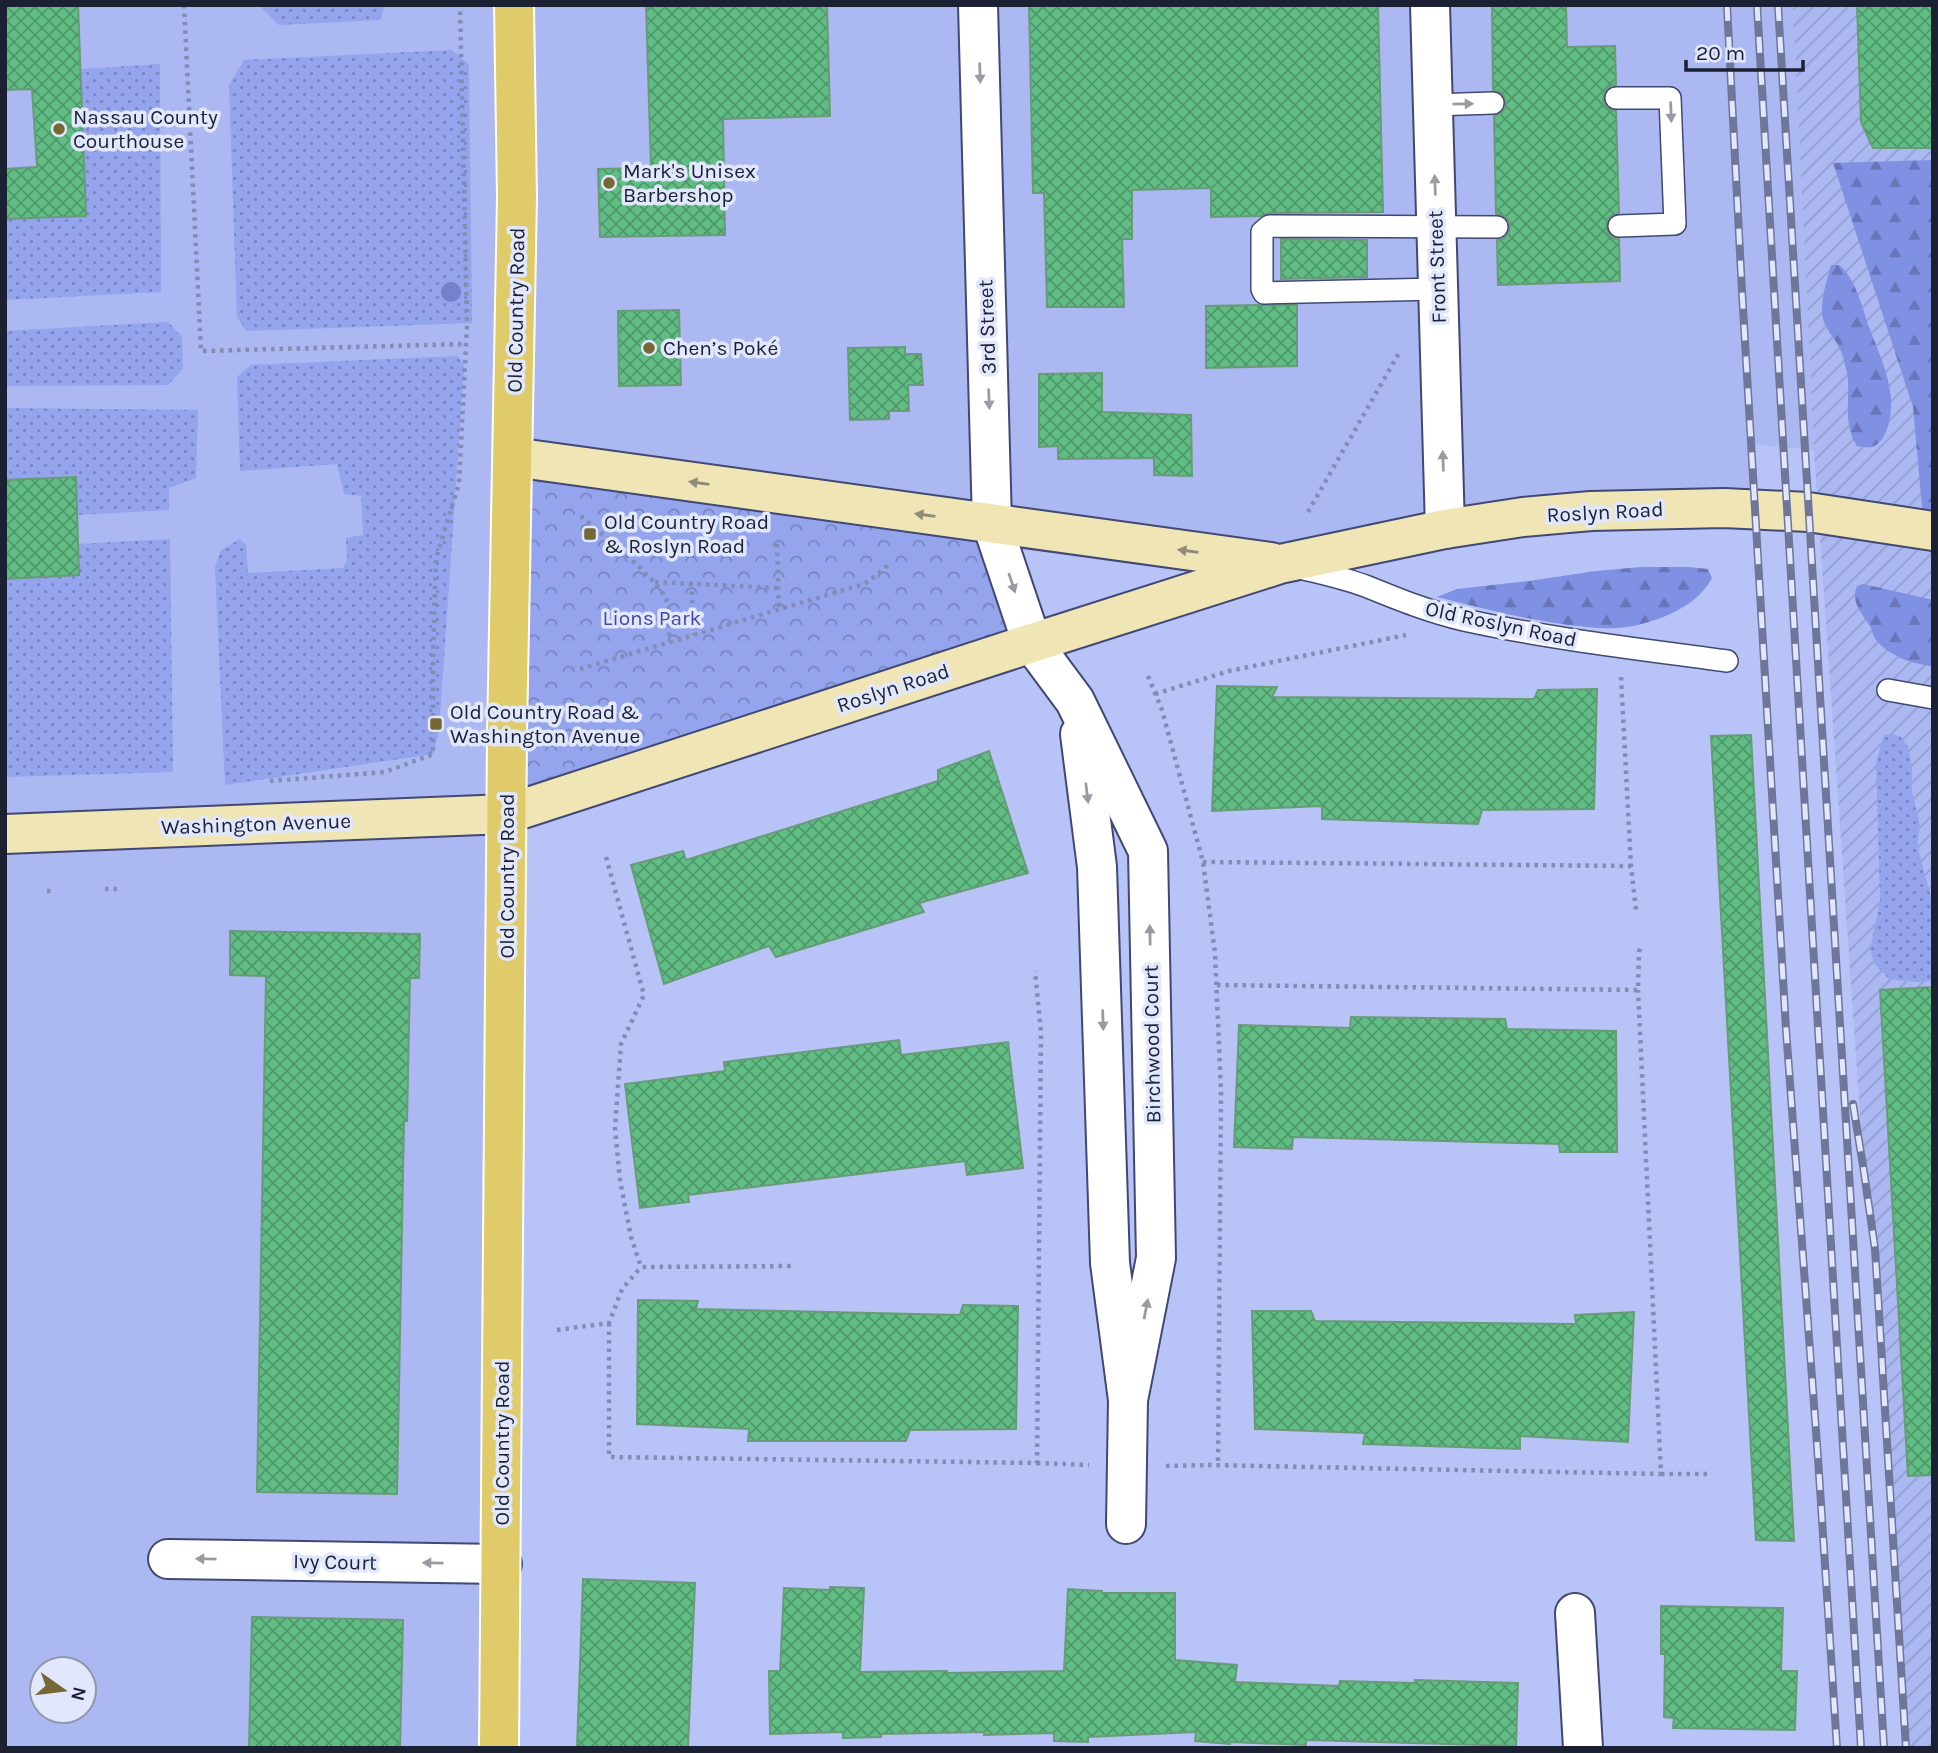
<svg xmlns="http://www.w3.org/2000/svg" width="1938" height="1753" font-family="Karla,sans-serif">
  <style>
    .built { fill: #abb8f1; fill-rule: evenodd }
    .industrial { fill: url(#industrial-furrows) }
    .grass { fill: url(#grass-dots) }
    .forest { fill: url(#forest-firs) }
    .park { fill: url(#park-crowns) }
    .building { fill: url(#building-cross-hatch); stroke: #699b79; stroke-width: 2 }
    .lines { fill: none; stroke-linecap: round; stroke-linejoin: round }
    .service-casing { stroke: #404873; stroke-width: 24 }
    .minor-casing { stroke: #404873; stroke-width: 42 }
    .secondary-casing { stroke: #404873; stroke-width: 42 }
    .primary-casing { stroke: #fff; stroke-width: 42 }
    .path { stroke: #838cb4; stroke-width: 4.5; stroke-dasharray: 3.5 5; stroke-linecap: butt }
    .service { stroke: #fff; stroke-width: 21 }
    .minor { stroke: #fff; stroke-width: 38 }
    .secondary { stroke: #efe5b5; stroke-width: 38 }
    .primary { stroke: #e0cb6a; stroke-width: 38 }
    .rail-casing { stroke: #6e769a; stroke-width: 8 }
    .rail { stroke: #e1e7fc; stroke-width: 5; stroke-dasharray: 16; stroke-linecap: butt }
    .tree { fill: #7680cd }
    .oneway { fill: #999ba3 }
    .oneway2 { fill: #908c7a }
    .poi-dot { fill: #766835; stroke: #e1e7fc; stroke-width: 2.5 }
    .labels { text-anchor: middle; stroke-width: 7; stroke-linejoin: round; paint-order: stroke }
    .poi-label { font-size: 21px; fill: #1c2033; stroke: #e1e7fc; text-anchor: start }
    .street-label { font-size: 21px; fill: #1c2033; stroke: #e1e7fc }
    .park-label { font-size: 21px; fill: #4049aa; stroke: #e1e7fc }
  </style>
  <defs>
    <pattern id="industrial-furrows" width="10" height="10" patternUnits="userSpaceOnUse" patternTransform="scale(1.75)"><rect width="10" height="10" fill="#abb8f1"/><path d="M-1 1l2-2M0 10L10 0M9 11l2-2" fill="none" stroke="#939ecf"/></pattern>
    <pattern id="grass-dots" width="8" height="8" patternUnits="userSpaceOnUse" patternTransform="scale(1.75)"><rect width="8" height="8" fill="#94a4ed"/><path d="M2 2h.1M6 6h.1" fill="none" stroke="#7885c1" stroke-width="1.8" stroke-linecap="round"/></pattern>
    <pattern id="forest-firs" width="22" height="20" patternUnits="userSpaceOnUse" patternTransform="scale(1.75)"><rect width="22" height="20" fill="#8090e3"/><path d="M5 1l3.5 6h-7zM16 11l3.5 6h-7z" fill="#6875b9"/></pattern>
    <pattern id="park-crowns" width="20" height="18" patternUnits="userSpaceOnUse" patternTransform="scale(1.75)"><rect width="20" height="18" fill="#94a4ed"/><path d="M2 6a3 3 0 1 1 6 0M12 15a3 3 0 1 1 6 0" fill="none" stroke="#7885c1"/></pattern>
    <pattern id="building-cross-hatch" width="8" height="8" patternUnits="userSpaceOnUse" patternTransform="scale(1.75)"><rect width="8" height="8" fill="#60bd83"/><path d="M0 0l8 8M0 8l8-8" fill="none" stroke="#4e996c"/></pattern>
  </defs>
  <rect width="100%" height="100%" fill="#b8c4f7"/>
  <g class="built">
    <path d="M 5,5 L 509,5 L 496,1748 L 5,1748 ZM 42,1669 L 84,1669 L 84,1711 L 42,1711 Z"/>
    <polygon points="514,5 1793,5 1814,450 1751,444 1751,506 1280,564 513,457"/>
  </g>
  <polygon class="industrial" points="1793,5 1933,5 1933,1748 1906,1748 1875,1249 1864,1172 1814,450"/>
  <g class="grass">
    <polygon points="259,5 385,5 380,20 279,25"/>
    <polygon points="452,50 469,65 472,323 246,331 237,317 229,85 244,60"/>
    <polygon points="160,64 161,292 5,300 5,219 86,215 81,69"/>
    <polygon points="168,322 182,337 183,368 168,385 5,386 5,331"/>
    <polygon points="458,356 464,366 439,731 433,754 225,785 215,567 221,550 240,539 246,545 248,573 343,568 347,560 346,538 363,535 361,496 344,494 337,464 240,471 237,377 251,365"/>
    <polygon points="5,408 198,410 196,478 169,488 169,510 77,515 76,477 5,480"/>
    <polygon points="170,539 173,772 5,777 5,579 79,575 78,544"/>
    <polygon points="1893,734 1901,737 1908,747 1912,766 1912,792 1920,825 1917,845 1933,905 1933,981 1916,982 1889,979 1875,964 1870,950 1880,901 1876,762 1884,735"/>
  </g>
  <g class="forest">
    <polygon points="1933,160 1933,532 1924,529 1913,407 1833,163"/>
    <path d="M 1831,265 L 1839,265 C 1856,279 1862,307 1869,327 C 1882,361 1902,401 1884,436 C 1877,448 1870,449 1857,446 C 1842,423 1851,398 1847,372 C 1845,366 1844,358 1841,351 C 1836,338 1823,329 1822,313 C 1821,297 1827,281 1831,265 Z"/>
    <path d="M 1641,567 L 1688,567 L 1708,569 L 1712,578 C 1697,607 1658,622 1627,627 C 1608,630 1587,627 1568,625 C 1524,619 1480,608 1437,597 L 1457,589 L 1529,581 L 1596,571 Z"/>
    <path d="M 1863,584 L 1933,600 L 1933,667 C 1921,664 1906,662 1895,655 C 1888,651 1878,644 1874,637 C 1873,633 1872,630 1870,626 C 1862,614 1850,601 1857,586 Z"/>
  </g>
  <polygon class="park" points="513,457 992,524 1032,643 507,814"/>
  <g class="building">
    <polygon points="5,5 78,5 86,216 5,219 5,169 37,167 32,89 5,90"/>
    <polygon points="646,5 827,5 830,116 723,119 725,235 600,237 598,169 651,168"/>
    <polygon points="1029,5 1378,5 1383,212 1269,213 1261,216 1211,217 1211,188 1132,190 1132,239 1122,239 1124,307 1047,307 1044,193 1033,193"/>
    <polygon points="1492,5 1566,5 1567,47 1615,46 1616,85 1610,86 1605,91 1603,99 1604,104 1609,109 1616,111 1619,213 1612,215 1607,220 1606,226 1608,233 1613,238 1619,239 1620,281 1498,285 1497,240 1503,239 1508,234 1510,226 1509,221 1504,216 1496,214 1494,116 1500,114 1505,109 1506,103 1504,96 1499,91 1493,90"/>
    <polygon points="1857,5 1933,5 1933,148 1873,148 1861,122"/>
    <polygon points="1281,239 1367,240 1367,277 1281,279"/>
    <polygon points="1259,305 1297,305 1297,366 1206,368 1206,306"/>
    <polygon points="679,310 681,385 619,386 618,311"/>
    <polygon points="905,347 905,354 921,354 923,385 908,385 909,411 889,411 889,419 850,420 848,348"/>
    <polygon points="1102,373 1102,412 1191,415 1192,476 1154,475 1154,458 1058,459 1058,446 1039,447 1039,374"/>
    <polygon points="76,477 79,575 5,579 5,480"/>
    <polygon points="1217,686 1277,687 1272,697 1534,699 1538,690 1597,689 1594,809 1482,810 1478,824 1322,819 1322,806 1212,811"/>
    <polygon points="1751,735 1794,1541 1756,1540 1711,736"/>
    <polygon points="989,751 1028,873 919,903 924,912 776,957 769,946 664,984 631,865 683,851 686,860 938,781 938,770"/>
    <polygon points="230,931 420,934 419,978 410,978 407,1121 404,1121 397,1494 257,1492 266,976 230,975"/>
    <polygon points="1933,987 1933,1475 1908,1476 1880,990"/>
    <polygon points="1351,1017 1505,1019 1507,1029 1616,1031 1617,1152 1560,1152 1559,1144 1293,1137 1292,1149 1234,1147 1239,1025 1350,1028"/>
    <polygon points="899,1040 901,1055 1008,1042 1023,1168 967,1175 965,1161 688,1195 689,1202 640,1208 625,1084 725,1071 724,1062"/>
    <polygon points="638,1300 698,1301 696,1309 960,1315 963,1305 1018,1306 1016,1429 910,1430 906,1441 748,1441 749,1429 637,1424"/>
    <polygon points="1252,1311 1311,1311 1315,1321 1576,1324 1575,1315 1634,1312 1628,1442 1520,1436 1520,1449 1363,1444 1365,1433 1255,1429"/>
    <polygon points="583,1579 695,1583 688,1748 577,1748"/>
    <polygon points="830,1587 864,1588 860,1672 947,1671 947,1673 1064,1671 1068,1589 1102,1591 1102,1593 1175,1593 1175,1660 1237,1665 1235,1682 1339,1686 1340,1681 1415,1683 1415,1680 1518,1683 1516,1746 1306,1740 1306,1745 1230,1742 1230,1744 1195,1741 1196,1732 1088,1737 1088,1742 1054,1741 1054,1733 984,1735 984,1732 881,1734 881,1737 843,1738 843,1732 770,1734 769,1671 780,1671 784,1588 830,1590"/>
    <polygon points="1661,1606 1783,1608 1781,1671 1797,1671 1795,1730 1673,1728 1674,1718 1664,1717 1665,1654 1661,1654"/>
    <polygon points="252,1617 403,1620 400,1748 249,1748"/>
  </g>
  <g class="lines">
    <defs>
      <g id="service">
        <polyline points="1616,98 1670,98 1675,224 1619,226"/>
        <polyline points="1433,105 1493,103"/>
        <polyline points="1438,289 1264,293 1262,289 1262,232 1269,226 1497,227"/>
        <path d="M 1296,567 C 1320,573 1345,578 1368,587 C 1400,600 1430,612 1464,620 C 1551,639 1639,649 1727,661"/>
        <polyline points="1888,690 1933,698"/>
      </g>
      <g id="minor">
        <polyline points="978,5 992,524 1032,643 1075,701 1148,851 1156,1258 1128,1400"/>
        <polyline points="1430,5 1445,529"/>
        <polyline points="1080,734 1097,867 1110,1263 1128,1400 1126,1524"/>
        <polyline points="168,1559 502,1564"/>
        <polyline points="1575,1613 1583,1748"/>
      </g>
      <g id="secondary">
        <polyline points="513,457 1271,562"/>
        <polyline points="5,834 507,814 1032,643 1280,564 1445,529 1523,517 1591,511 1724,508 1808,512 1933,531"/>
      </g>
      <polyline id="primary" points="499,1748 507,735 517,197 514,5"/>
    </defs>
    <use href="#service" class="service-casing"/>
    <use href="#minor" class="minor-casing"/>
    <use href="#secondary" class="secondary-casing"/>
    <use href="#primary" class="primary-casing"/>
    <g class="path">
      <polyline points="184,5 201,351 466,344"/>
      <polyline points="1308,512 1399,353"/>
      <path d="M 581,516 C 600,533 657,578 666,599 C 671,612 669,628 669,642"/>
      <polyline points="777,544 779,610"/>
      <polyline points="655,582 778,588"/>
      <polyline points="691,583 694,635"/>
      <polyline points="580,669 864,584 877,575 891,562"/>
      <polyline points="1148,676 1162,710 1203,862 1215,953 1221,1092 1218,1465"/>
      <polyline points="1621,677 1631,866 1636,910"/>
      <polyline points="1155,694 1229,671 1406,635"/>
      <polyline points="270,781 385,772 433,754 433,657 436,558 459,484 467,325 460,5"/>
      <polyline points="606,857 644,995 621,1044 615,1128 620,1180 631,1237 641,1267 795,1266"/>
      <polyline points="1203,862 1631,866"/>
      <polyline points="105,889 117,889"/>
      <polyline points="47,891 55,891"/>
      <polyline points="1217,985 1638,990 1639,952 1641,945"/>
      <polyline points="609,1323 609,1457 1037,1463 1041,1033 1035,971"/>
      <polyline points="557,1330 609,1323 622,1289 641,1267"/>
      <polyline points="1037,1463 1089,1465"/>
      <polyline points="1208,1465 1661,1474 1638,990"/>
      <polyline points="1166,1466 1210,1465"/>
      <polyline points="1661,1474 1711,1474"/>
    </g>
    <use href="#service" class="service"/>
    <use href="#minor" class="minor"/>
    <use href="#secondary" class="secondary"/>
    <use href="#primary" class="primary"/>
    <defs>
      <g id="rail">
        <polyline points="1727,5 1742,291 1786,1029 1818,1458 1837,1748"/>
        <polyline points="1757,5 1861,1748"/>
        <polyline points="1778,5 1884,1748"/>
        <polyline points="1853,1104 1864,1172 1875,1249 1906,1748"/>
      </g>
    </defs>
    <use href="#rail" class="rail-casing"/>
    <use href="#rail" class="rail"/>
  </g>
  <circle class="tree" cx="451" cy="292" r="10"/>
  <defs><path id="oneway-solid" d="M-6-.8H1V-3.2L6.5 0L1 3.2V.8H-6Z" transform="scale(1.75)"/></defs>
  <g class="oneway">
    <use href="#oneway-solid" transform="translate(980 73) rotate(88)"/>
    <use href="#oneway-solid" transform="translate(1463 104) rotate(-1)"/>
    <use href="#oneway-solid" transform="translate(1671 112) rotate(88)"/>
    <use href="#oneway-solid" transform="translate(1435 185) rotate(-92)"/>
    <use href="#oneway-solid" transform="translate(989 399) rotate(88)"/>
    <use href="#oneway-solid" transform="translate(1443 461) rotate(-92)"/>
    <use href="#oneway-solid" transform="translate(1012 583) rotate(72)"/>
    <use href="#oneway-solid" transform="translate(1087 793) rotate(83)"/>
    <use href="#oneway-solid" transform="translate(1150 935) rotate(-91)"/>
    <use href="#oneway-solid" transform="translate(1103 1020) rotate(88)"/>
    <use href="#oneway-solid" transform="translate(1146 1309) rotate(-79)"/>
    <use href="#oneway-solid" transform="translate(206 1559) rotate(-179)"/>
    <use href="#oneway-solid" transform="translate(433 1563) rotate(-179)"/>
  </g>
  <g class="oneway2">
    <use href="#oneway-solid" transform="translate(699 483) rotate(-172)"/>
    <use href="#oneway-solid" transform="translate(925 515) rotate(-172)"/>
    <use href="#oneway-solid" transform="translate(1188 551) rotate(-172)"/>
  </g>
  <g class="poi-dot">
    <circle cx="59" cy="129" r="7"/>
    <circle cx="609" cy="183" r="7"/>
    <circle cx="649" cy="348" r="7"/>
    <rect x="583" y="527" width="14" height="14" rx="3.5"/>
    <rect x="429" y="717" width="14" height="14" rx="3.5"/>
  </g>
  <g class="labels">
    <g class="poi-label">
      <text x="73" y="124">Nassau County<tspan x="73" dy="24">Courthouse</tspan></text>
      <text x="623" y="178">Mark's Unisex<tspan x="623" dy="24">Barbershop</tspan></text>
      <text x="663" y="355">Chen’s Poké</text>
      <text x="604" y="529">Old Country Road<tspan x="604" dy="24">&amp; Roslyn Road</tspan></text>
      <text x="450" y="719">Old Country Road &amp;<tspan x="450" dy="24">Washington Avenue</tspan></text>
    </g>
    <g class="street-label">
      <text transform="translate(1437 267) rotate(-92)" y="7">Front Street</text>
      <text transform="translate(516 310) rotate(-89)" y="7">Old Country Road</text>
      <text transform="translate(987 327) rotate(-92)" y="7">3rd Street</text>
      <text transform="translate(1605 512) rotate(-3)" y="7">Roslyn Road</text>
      <text transform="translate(1501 624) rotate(12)" y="7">Old Roslyn Road</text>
      <text transform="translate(893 688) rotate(-18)" y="7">Roslyn Road</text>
      <text transform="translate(256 824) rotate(-2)" y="7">Washington Avenue</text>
      <text transform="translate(507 876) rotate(-90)" y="7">Old Country Road</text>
      <text transform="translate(1152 1044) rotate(-91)" y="7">Birchwood Court</text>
      <text transform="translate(502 1443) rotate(-90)" y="7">Old Country Road</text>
      <text transform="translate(335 1562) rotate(1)" y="7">Ivy Court</text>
    </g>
    <g class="park-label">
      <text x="652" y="625">Lions Park</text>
    </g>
  </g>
  <rect width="1938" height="1753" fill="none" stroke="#1c2033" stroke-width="14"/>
  <g transform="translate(63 1690) rotate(104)"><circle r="33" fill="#e1e7fc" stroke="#9297ac" stroke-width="2"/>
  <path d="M0-5L12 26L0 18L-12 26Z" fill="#766835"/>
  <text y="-10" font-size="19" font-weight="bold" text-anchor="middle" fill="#1c2033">N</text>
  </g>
  <path d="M1686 60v10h117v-10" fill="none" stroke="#1c2033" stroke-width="3.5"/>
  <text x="1696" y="60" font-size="21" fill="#1c2033" stroke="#e1e7fc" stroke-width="5" paint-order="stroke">20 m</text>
</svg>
